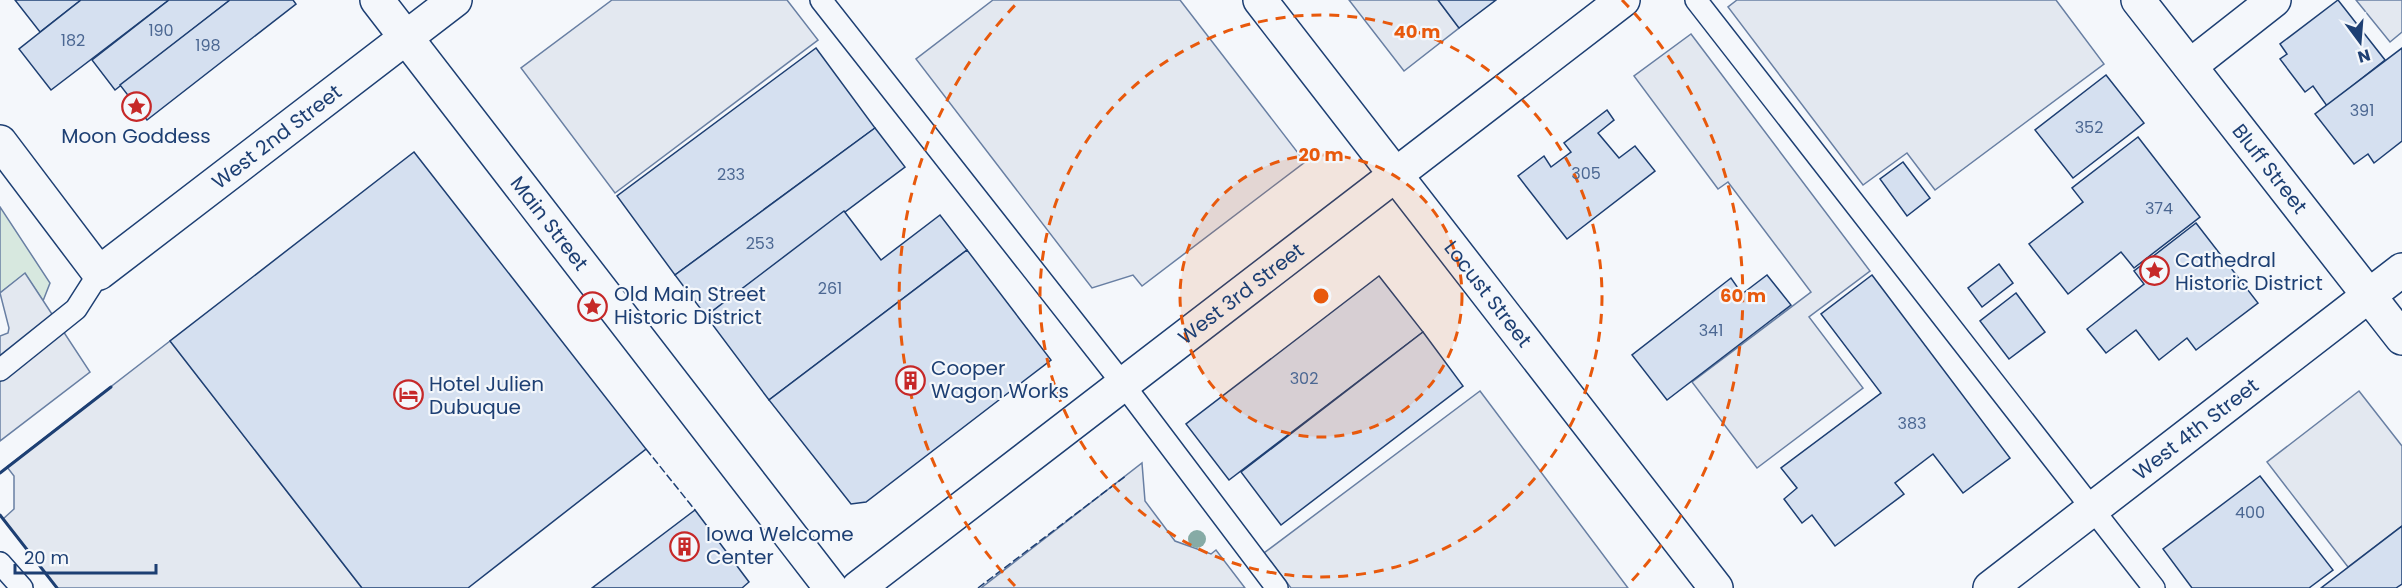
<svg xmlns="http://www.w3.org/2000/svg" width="2402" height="588" font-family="Poppins,sans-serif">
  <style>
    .green { fill: #d7e8df; stroke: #687fa3; stroke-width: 1.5 }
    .parking { fill: #e3e8f0; stroke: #687fa3; stroke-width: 1.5 }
    .building { fill: #d5e0f0; stroke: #1d3f73; stroke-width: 1.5 }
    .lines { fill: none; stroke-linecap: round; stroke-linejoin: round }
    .lane-casing { stroke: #1d3f73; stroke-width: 24 }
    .street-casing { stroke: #1d3f73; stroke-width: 36 }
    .secondary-casing { stroke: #1d3f73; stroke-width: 36 }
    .lane { stroke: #f4f7fb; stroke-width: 21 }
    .street { stroke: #f4f7fb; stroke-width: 33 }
    .secondary { stroke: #f4f7fb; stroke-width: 33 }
    .fence { stroke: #1d3f73; stroke-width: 1.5; stroke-dasharray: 8 3; stroke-linecap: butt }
    .wall { stroke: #1d3f73; stroke-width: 3 }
    .tree { fill: #86aba6 }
    .ring { fill: none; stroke: #e8590c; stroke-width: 3; stroke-dasharray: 10 8 }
    .labels { text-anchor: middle; stroke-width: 4.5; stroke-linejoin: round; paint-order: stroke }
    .number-label { font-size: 16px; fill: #4b6792 }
    .poi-label { font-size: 20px; fill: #1d3f73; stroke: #f4f7fb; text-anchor: start }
    .street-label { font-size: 20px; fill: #1d3f73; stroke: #f4f7fb }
    .centre { fill: #e8590c; stroke: #f4f7fb; stroke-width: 3 }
    .ring-label { font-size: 18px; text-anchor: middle; font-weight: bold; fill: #e8590c; stroke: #f4f7fb; stroke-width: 4.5; stroke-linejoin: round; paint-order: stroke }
  </style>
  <rect width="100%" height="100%" fill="#f4f7fb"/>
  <polygon class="green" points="0,207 50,283 43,301 25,274 0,293"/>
  <g class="parking">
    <polygon points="612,0 787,0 818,40 615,193 521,68"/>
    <polygon points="993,0 1180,0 1305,162 1142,286 1133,275 1092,288 916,59"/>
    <polygon points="1349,0 1438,0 1459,28 1404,71"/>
    <polygon points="1737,0 2056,0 2104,64 1935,190 1907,153 1863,185 1728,7"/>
    <polygon points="2356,0 2402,0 2402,32 2390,42"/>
    <polygon points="1691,34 1870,271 1809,317 1863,388 1757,468 1692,382 1811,292 1728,182 1718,189 1634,76"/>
    <polygon points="25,273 90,372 0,441 0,336 8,333 9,328 0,293"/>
    <polygon points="170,341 362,588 57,588 3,519 14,509 14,476 7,467"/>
    <polygon points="1480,391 1628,588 1291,588 1264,553"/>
    <polygon points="2359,391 2402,446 2402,526 2348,567 2267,462"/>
    <polygon points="1142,463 1145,501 1175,541 1211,554 1216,550 1245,588 981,588"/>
  </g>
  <g class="building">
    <polygon points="15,0 81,0 40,32"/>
    <polygon points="81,0 169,0 51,90 19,49"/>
    <polygon points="169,0 230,0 115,90 92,60"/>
    <polygon points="230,0 293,0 296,4 147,120 120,85"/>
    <polygon points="1438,0 1496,0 1459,28"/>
    <polygon points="2338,0 2385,60 2327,106 2313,86 2305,92 2280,59 2287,54 2280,44"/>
    <polygon points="816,48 875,128 675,275 617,196"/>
    <polygon points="2402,48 2402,141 2374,163 2368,154 2354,164 2315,114"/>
    <polygon points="2106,75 2144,123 2073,178 2035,130"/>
    <polygon points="1607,110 1614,120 1598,133 1619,158 1635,146 1655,171 1567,239 1518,176 1544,156 1551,167 1571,152 1564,143"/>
    <polygon points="875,128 905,167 706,316 675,275"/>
    <polygon points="2138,137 2200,217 2134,268 2121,252 2068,294 2029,244 2083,202 2072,188"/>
    <polygon points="414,152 646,449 468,588 362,588 170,341"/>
    <polygon points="1903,162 1930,198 1907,216 1880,179"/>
    <polygon points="844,211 881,260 940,215 967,250 769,400 706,316"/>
    <polygon points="2196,223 2258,303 2196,350 2187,338 2159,360 2136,330 2106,353 2087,329 2144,284 2134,271"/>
    <polygon points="967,250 1051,360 866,502 851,504 769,400"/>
    <polygon points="1999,264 2013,283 1982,307 1968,288"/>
    <polygon points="1767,275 1791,305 1667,400 1632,355 1731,278 1742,294"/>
    <polygon points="1872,275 2010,458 1963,493 1933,454 1895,483 1904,494 1835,546 1812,515 1802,523 1784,499 1797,488 1781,468 1881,393 1821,314"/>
    <polygon points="1379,276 1423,332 1229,480 1186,424"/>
    <polygon points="2016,293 2045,332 2009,359 1980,321"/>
    <polygon points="1423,332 1463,386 1281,525 1241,472"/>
    <polygon points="2260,476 2333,570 2309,588 2192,588 2163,549"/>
    <polygon points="695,510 749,582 742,588 592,588"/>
    <polygon points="2402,526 2402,584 2396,588 2321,588"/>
  </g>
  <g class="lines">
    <defs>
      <g id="lane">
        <polyline points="821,0 1123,384 1277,588"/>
        <polyline points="1696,0 2154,588"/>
        <polyline points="0,370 76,309 99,273"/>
        <polyline points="0,563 22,588"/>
      </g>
      <g id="street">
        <path id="s1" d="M 377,0 L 831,588"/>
        <polyline points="2190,66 2274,0"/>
        <path id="s2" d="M 0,142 L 99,273 L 455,0"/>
        <path id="s3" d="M 1990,588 L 2402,270"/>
      </g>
      <g id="secondary">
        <path id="s4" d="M 1260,0 L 1716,588"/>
        <path id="s5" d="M 2138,0 L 2402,338"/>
        <path id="s6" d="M 858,588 L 1623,0"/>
      </g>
    </defs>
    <use href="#lane" class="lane-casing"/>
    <use href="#street" class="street-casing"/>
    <use href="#secondary" class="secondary-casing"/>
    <use href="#lane" class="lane"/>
    <use href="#street" class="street"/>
    <use href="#secondary" class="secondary"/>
    <g class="fence">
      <polyline points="646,449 695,510"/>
      <polyline points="978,588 1127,475"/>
    </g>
    <g class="wall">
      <polyline points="0,473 111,387"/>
      <polyline points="0,515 57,588"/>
    </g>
  </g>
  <circle class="tree" cx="1197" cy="539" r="9"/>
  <circle cx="1321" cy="296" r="141" fill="#e8590c" fill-opacity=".12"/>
  <g class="ring">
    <circle cx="1321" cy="296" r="141"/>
    <circle cx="1321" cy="296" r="281"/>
    <path d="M1015 586A422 422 0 0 1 1020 0M1622 0A422 422 0 0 1 1627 586"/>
  </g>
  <defs>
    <symbol id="sight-ring" viewBox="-11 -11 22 22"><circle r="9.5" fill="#f4f7fb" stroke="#c62828" stroke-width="1.5"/><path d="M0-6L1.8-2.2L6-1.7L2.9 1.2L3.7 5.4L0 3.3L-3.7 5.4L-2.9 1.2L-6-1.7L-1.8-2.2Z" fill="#c62828"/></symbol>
    <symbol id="building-ring" viewBox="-11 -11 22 22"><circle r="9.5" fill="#f4f7fb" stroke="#c62828" stroke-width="1.5"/><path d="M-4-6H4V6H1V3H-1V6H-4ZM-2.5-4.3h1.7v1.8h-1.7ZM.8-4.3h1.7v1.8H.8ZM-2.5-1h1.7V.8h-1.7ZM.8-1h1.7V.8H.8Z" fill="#c62828"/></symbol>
    <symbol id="hotel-ring" viewBox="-11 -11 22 22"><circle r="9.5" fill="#f4f7fb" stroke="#c62828" stroke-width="1.5"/><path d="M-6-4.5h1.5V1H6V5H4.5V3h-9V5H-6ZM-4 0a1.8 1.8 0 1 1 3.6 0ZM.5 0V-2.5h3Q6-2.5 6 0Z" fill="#c62828"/></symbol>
  </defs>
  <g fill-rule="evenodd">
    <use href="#sight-ring" x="120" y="90" width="33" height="33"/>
    <use href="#sight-ring" x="2138" y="254" width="33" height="33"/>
    <use href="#sight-ring" x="576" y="290" width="33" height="33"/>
    <use href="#building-ring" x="894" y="364" width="33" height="33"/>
    <use href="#hotel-ring" x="392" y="378" width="33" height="33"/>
    <use href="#building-ring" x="668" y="530" width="33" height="33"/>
  </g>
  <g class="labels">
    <g class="number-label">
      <text x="161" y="36">190</text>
      <text x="73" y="46">182</text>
      <text x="208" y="51">198</text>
      <text x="2362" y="116">391</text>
      <text x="2089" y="133">352</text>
      <text x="1586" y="179">305</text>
      <text x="731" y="180">233</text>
      <text x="2159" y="214">374</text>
      <text x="760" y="249">253</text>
      <text x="830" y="294">261</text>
      <text x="1711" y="336">341</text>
      <text x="1304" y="384">302</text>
      <text x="1912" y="429">383</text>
      <text x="2250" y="518">400</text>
    </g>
    <g class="poi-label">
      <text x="136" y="143" text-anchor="middle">Moon Goddess</text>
      <text x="2175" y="267">Cathedral<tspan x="2175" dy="23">Historic District</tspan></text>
      <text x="614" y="301">Old Main Street<tspan x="614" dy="23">Historic District</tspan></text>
      <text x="931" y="375">Cooper<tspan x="931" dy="23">Wagon Works</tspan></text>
      <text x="429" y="391">Hotel Julien<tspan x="429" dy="23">Dubuque</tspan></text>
      <text x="706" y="541">Iowa Welcome<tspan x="706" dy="23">Center</tspan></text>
    </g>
    <g class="street-label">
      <text dy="7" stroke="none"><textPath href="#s2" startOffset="388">West 2nd Street</textPath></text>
      <text dy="7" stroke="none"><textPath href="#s5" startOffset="214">Bluff Street</textPath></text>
      <text dy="7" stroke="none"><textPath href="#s1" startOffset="282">Main Street</textPath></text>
      <text dy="7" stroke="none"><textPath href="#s6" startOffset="483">West 3rd Street</textPath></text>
      <text dy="7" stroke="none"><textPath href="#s4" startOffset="372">Locust Street</textPath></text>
      <text dy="7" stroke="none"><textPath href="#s3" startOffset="260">West 4th Street</textPath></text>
    </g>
  </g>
  <circle cx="1321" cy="296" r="9" class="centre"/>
  <g class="ring-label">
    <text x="1417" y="38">40 m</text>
    <text x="1321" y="161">20 m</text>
    <text x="1743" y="302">60 m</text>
  </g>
  <g transform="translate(2360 42) rotate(164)" stroke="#f4f7fb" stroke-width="4.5" paint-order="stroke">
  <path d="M0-4.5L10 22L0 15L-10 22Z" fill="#1d3f73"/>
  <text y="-9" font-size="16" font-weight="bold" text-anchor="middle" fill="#1d3f73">N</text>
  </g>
  <path d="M15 564v9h141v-9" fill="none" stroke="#1d3f73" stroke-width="3"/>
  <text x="24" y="564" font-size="18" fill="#1d3f73" stroke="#f4f7fb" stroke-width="4.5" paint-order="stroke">20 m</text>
</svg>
